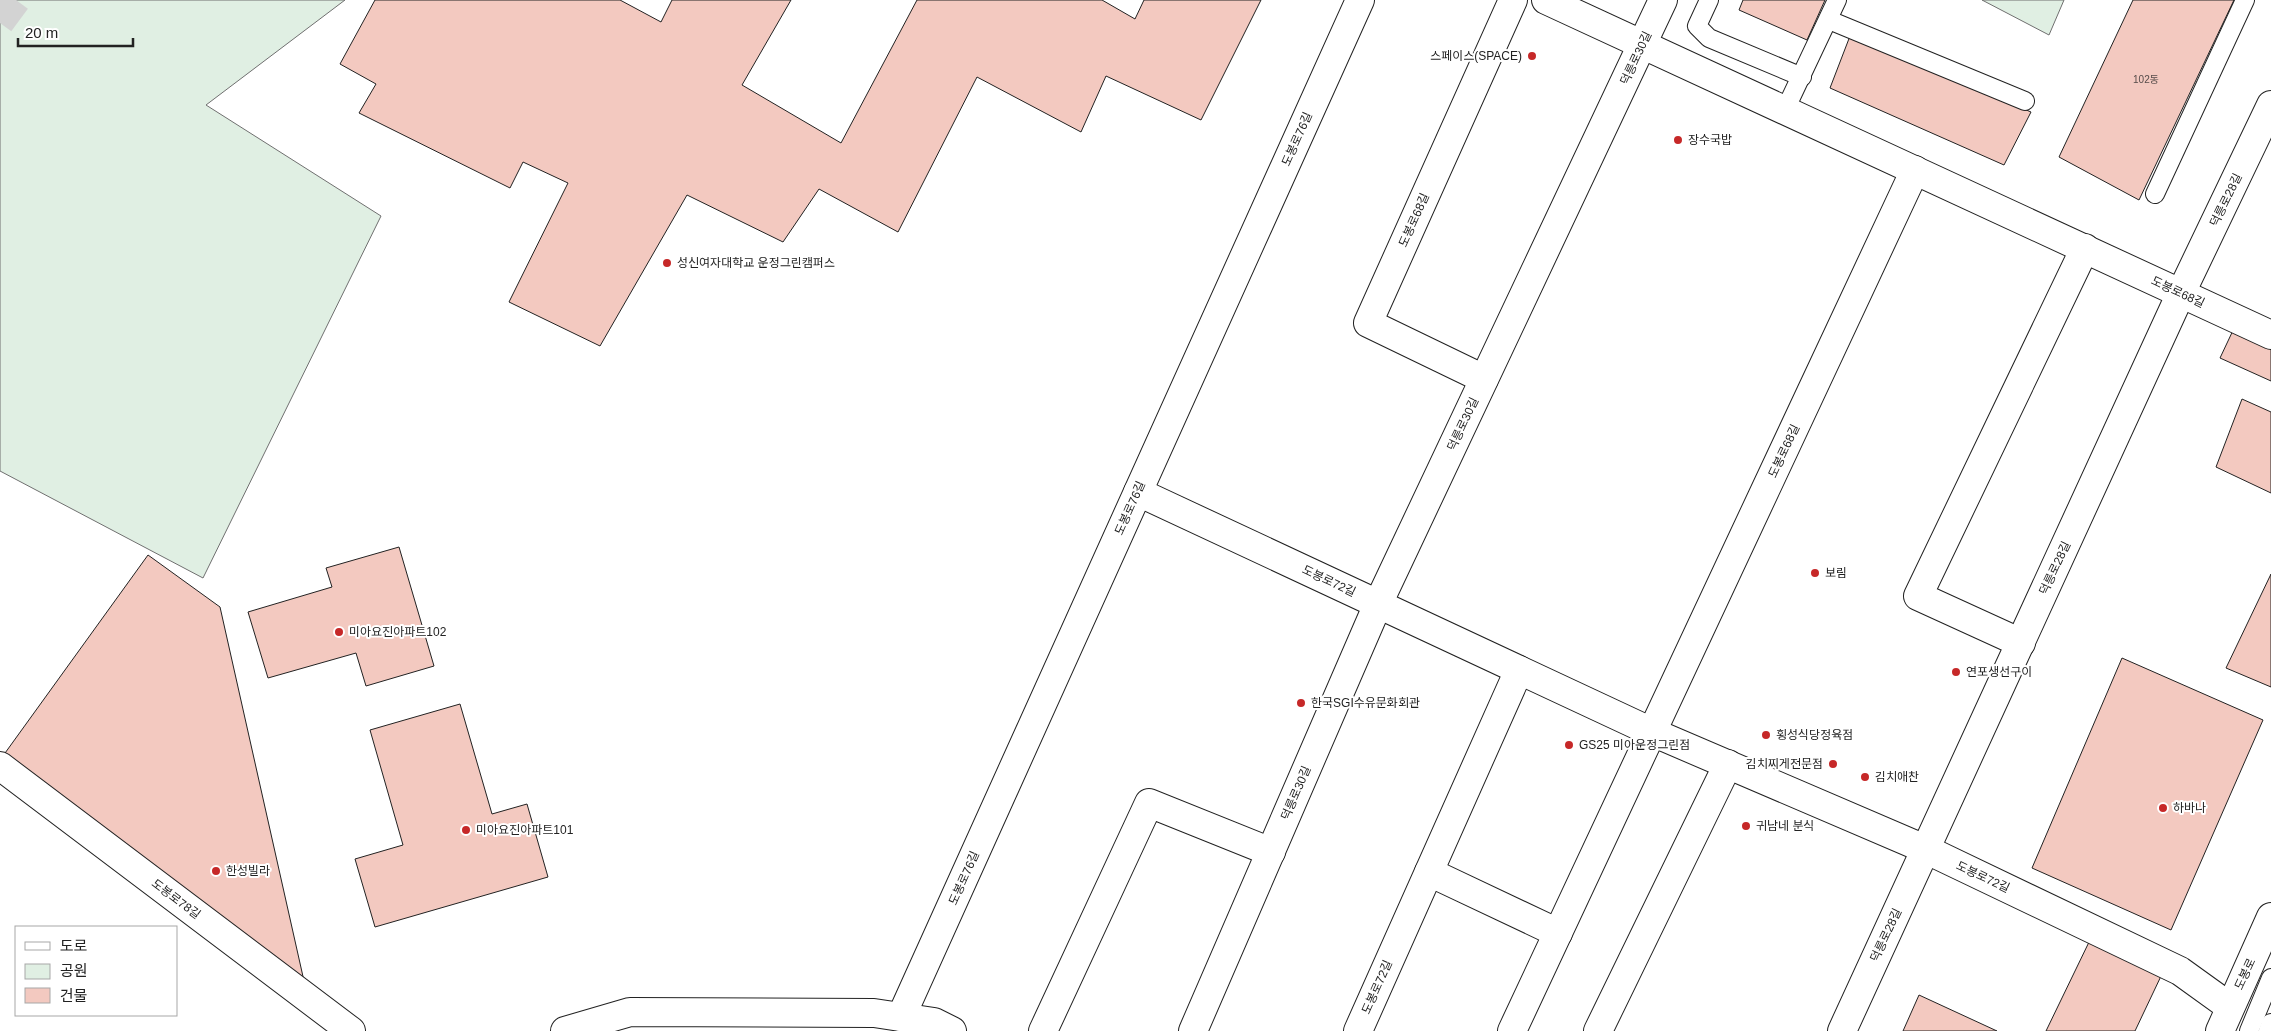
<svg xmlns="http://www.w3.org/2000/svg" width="2271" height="1031" font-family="Arial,'Noto Sans KR',sans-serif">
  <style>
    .green { fill: #e0efe3; stroke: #6f6f6f }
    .building { fill: #f3c9c0; stroke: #222 }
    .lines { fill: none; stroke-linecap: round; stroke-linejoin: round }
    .tertiary-tunnel { stroke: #d3d3d3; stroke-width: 28; stroke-dasharray: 28 14; stroke-linecap: butt }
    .service-casing { stroke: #222; stroke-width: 20 }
    .minor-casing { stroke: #222; stroke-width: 30 }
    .primary-casing { stroke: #222; stroke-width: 30 }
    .service { stroke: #fff; stroke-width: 18 }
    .minor { stroke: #fff; stroke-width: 28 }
    .primary { stroke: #fff; stroke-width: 28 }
    .poi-dot { fill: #c62828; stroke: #fff; stroke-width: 2 }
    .labels { text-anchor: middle; stroke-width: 4; stroke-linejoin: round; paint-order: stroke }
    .number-label { font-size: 10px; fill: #564c4a }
    .poi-label { font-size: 12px; fill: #222; stroke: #fff; text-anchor: start }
    .street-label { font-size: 12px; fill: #222; stroke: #fff }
  </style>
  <rect width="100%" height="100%" fill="#fff"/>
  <g class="green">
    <polygon points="0,0 345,0 206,105 381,216 203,578 0,471"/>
    <polygon points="1982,0 2064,0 2049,35"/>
  </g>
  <g class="building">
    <polygon points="375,0 620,0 661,22 672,0 791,0 742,85 841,143 917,0 1102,0 1135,19 1144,0 1261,0 1201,120 1106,76 1081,132 977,77 898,232 819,189 783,242 687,195 600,346 509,302 568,183 523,162 510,188 359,113 376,84 340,64"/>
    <polygon points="1743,0 1825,0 1807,40 1739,10"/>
    <polygon points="2133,0 2234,0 2139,200 2059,157"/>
    <polygon points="1850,36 2031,112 2004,165 1830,88"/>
    <polygon points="2236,324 2271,340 2271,381 2220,358"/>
    <polygon points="2242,399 2271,412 2271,493 2216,467"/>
    <polygon points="399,547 434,666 366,686 356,653 268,678 248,612 332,587 326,568"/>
    <polygon points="148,555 220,607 304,981 0,760"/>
    <polygon points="2271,574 2271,687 2226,668"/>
    <polygon points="2122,658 2263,720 2171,930 2032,868"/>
    <polygon points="460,704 492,814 527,804 548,877 375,927 355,859 403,845 370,730"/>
    <polygon points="2090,940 2162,974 2135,1031 2046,1031"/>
    <polygon points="1919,995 1997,1031 1903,1031"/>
  </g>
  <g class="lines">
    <polyline class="tertiary-tunnel" points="0,23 17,0"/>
    <defs>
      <g id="service">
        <polyline points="1709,0 1697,26 1709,38 1802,77"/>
        <polyline points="1829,20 2025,101"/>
        <polyline points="1785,110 1837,0"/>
        <polyline points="2155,194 2245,0"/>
        <polyline points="2249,1031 2271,978"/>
        <polyline points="2268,1031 2271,1023"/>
      </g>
      <g id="minor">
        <polyline points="1546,0 2271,335"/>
        <polyline points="1484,379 1368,323 1513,0"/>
        <polyline points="1138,492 1652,732 1925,849 2180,971 2230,1007"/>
        <polyline points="2021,643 1918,596 2085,248"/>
        <polyline points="0,766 351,1031"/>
        <polyline points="1429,872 1558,933"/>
        <polyline points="901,1017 1360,0"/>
        <polyline points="565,1031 630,1012 874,1013 934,1022 952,1031"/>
        <polyline points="1043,1031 1149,803 1271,852"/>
        <polyline points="1193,1031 1378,604 1663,0"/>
        <polyline points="1358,1031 1519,670"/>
        <polyline points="1512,1031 1915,170"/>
        <polyline points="1598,1031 1728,764"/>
        <polyline points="1842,1031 2181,293 2271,105"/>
      </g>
      <polyline id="primary" points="2220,1031 2271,917"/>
    </defs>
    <use href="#service" class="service-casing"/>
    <use href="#minor" class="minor-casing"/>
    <use href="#primary" class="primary-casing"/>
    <use href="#service" class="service"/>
    <use href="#minor" class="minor"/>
    <use href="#primary" class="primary"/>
  </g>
  <g class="poi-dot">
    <circle cx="1532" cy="56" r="5"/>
    <circle cx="1678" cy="140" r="5"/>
    <circle cx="667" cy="263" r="5"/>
    <circle cx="1815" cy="573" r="5"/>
    <circle cx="339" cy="632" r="5"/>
    <circle cx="1956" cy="672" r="5"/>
    <circle cx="1301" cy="703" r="5"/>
    <circle cx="1766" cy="735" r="5"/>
    <circle cx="1569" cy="745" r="5"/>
    <circle cx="1833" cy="764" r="5"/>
    <circle cx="1865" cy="777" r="5"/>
    <circle cx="2163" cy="808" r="5"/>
    <circle cx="1746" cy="826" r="5"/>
    <circle cx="466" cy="830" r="5"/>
    <circle cx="216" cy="871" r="5"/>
  </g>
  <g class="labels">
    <g class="number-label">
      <text x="2146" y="83">102동</text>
    </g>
    <g class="poi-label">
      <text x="1522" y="60" text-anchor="end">스페이스(SPACE)</text>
      <text x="1688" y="144">장수국밥</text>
      <text x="677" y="267">성신여자대학교 운정그린캠퍼스</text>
      <text x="1825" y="577">보림</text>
      <text x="349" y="636">미아요진아파트102</text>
      <text x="1966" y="676">연포생선구이</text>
      <text x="1311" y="707">한국SGI수유문화회관</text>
      <text x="1776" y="739">횡성식당정육점</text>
      <text x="1579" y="749">GS25 미아운정그린점</text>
      <text x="1823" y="768" text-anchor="end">김치찌게전문점</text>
      <text x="1875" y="781">김치애찬</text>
      <text x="2173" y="812">하바나</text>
      <text x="1756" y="830">귀남네 분식</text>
      <text x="476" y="834">미아요진아파트101</text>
      <text x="226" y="875">한성빌라</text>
    </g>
    <g class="street-label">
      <text transform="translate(1636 58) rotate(-65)" y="4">덕릉로30길</text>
      <text transform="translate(1297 139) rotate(-66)" y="4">도봉로76길</text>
      <text transform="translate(2226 200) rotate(-64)" y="4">덕릉로28길</text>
      <text transform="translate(1414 220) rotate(-66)" y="4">도봉로68길</text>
      <text transform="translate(2178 292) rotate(25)" y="4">도봉로68길</text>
      <text transform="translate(1463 424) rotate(-65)" y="4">덕릉로30길</text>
      <text transform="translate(1784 451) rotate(-65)" y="4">도봉로68길</text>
      <text transform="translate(1130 508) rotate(-66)" y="4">도봉로76길</text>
      <text transform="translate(2055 568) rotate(-65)" y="4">덕릉로28길</text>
      <text transform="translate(1329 581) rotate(25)" y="4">도봉로72길</text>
      <text transform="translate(1296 793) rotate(-67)" y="4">덕릉로30길</text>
      <text transform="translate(1983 877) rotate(25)" y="4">도봉로72길</text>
      <text transform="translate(964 878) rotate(-66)" y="4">도봉로76길</text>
      <text transform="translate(176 899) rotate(37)" y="4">도봉로78길</text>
      <text transform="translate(1886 935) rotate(-65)" y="4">덕릉로28길</text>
      <text transform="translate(2245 974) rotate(-65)" y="4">도봉로</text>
      <text transform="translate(1377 987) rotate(-66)" y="4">도봉로72길</text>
    </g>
  </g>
  <rect x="15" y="926" width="162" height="90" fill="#ffffff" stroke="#a7a7a7"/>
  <rect x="25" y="942" width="25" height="8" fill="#ffffff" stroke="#a7a7a7"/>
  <text x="60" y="951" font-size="15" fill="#222222">도로</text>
  <rect x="25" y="964" width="25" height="15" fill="#e0efe3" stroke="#a7a7a7"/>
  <text x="60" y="976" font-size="15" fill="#222222">공원</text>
  <rect x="25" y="988" width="25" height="15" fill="#f3c9c0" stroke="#a7a7a7"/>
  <text x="60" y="1001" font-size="15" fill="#222222">건물</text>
  <path d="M18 38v8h115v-8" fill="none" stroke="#222222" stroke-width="2.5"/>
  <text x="25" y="38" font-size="15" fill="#222222" stroke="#ffffff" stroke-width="4" paint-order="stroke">20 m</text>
</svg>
